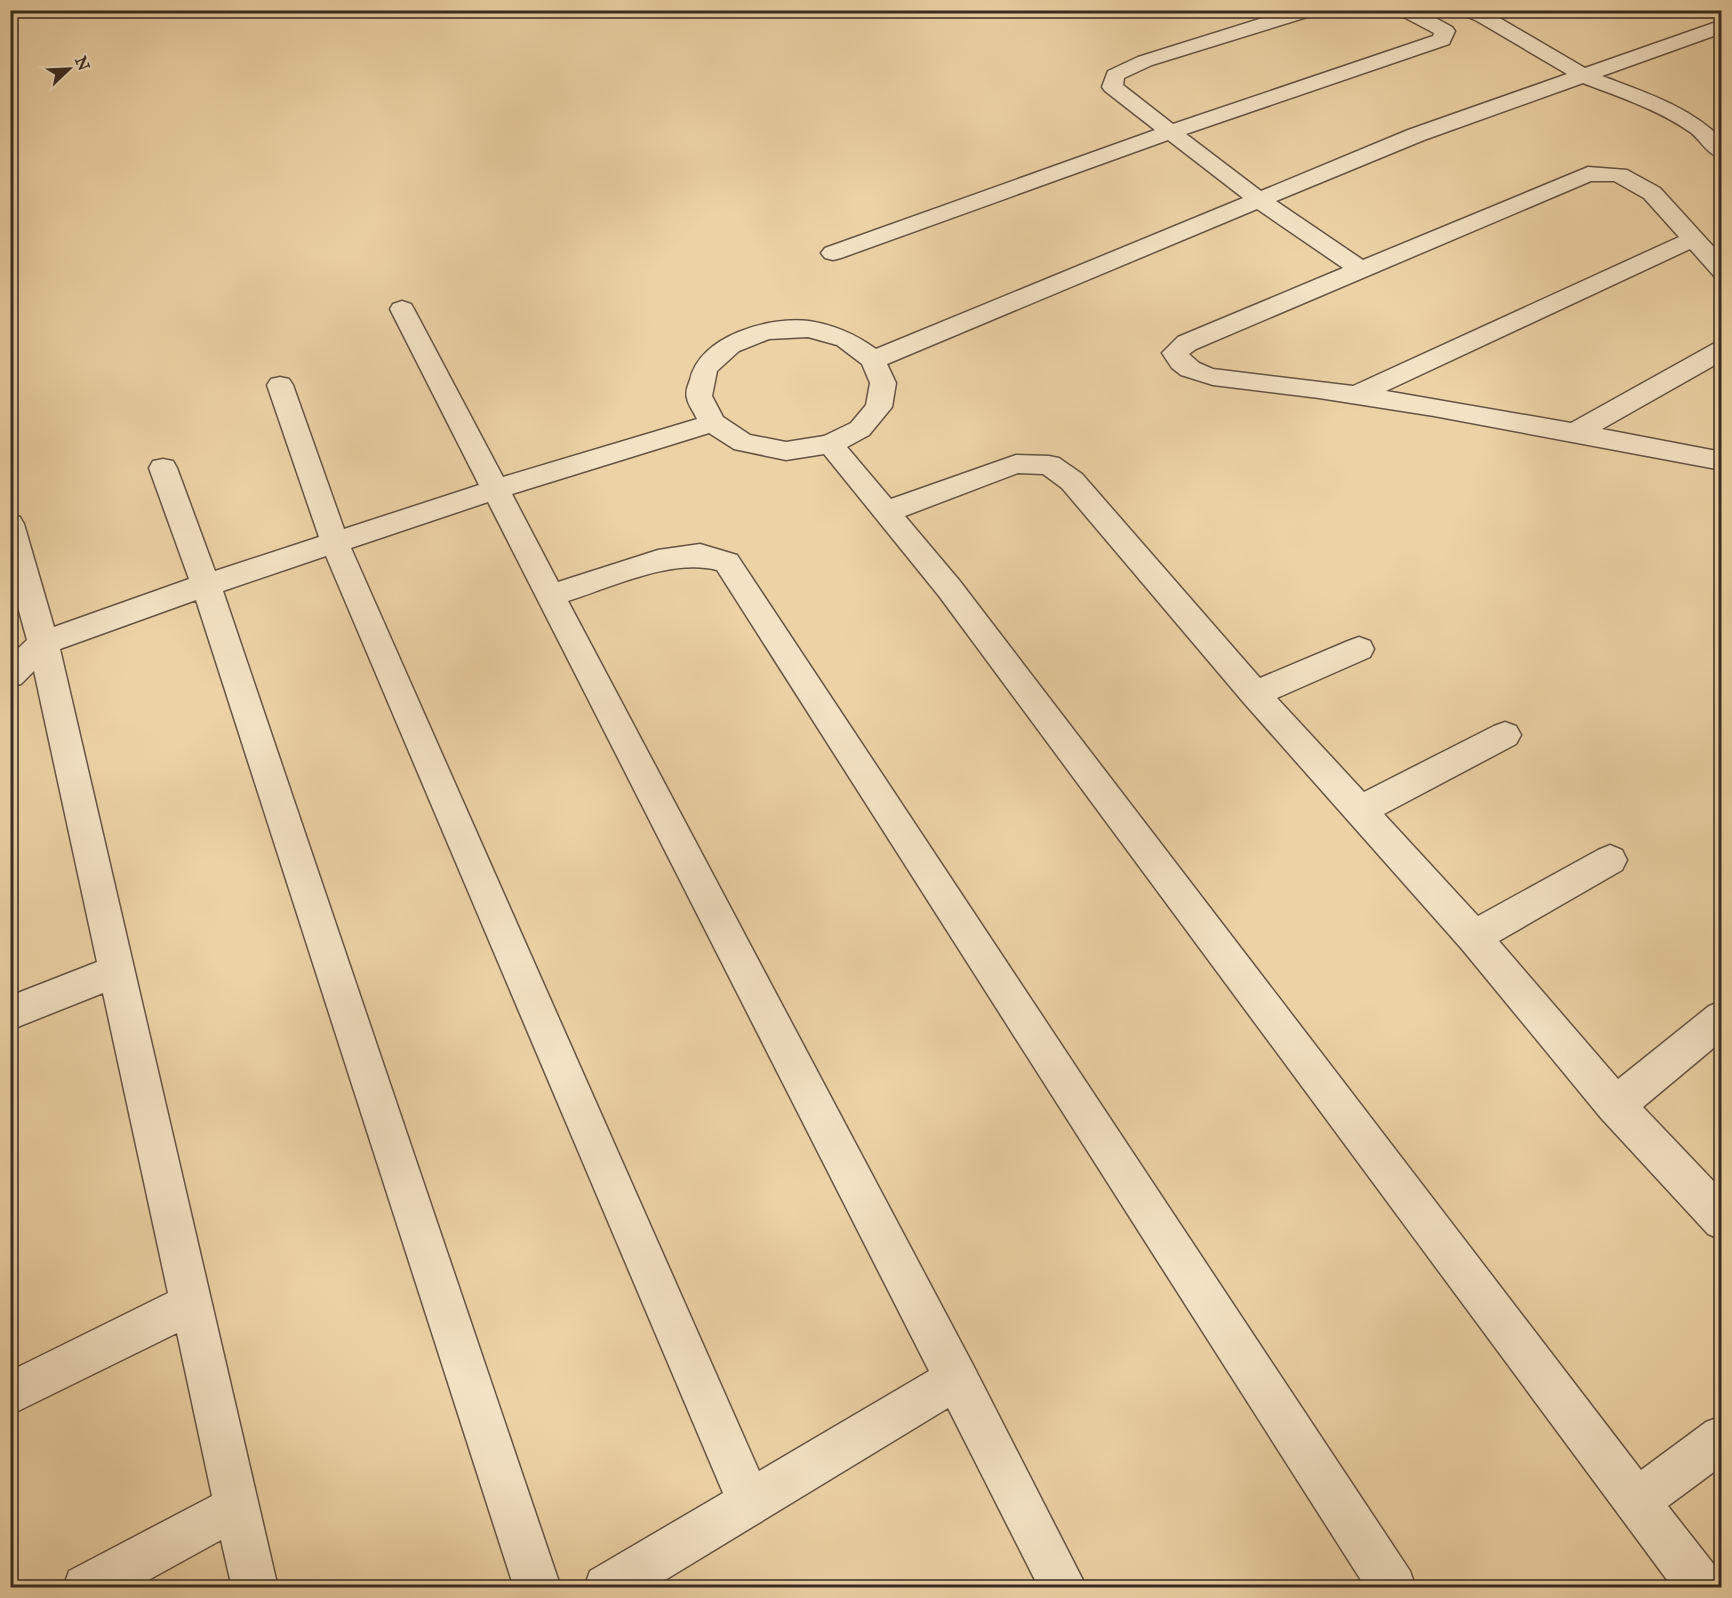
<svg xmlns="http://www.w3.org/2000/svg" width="1732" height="1598" font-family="'IM FELL Great Primer',serif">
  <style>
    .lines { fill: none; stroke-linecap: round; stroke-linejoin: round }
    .minor-casing { stroke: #665443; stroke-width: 3 }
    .minor { fill: #f3e2c4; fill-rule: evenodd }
  </style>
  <rect width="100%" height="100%" fill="#ecd2a5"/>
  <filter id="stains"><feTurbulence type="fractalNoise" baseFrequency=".00333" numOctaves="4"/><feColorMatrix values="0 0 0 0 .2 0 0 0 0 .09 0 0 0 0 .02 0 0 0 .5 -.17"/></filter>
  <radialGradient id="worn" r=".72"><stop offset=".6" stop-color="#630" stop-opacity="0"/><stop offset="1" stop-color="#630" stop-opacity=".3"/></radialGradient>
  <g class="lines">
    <defs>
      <path id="minor" d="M 1288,10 L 1319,10 L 1317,14 L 1152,65 L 1124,78 L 1123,85 L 1173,124 L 1433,36 L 1434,33 L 1398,14 L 1396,10 L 1421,10 L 1452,27 L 1455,31 L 1449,44 L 1186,134 L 1261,191 L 1408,130 L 1567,74 L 1477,21 L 1461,14 L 1459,10 L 1485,10 L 1491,13 L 1585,68 L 1722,20 L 1722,33 L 1602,76 C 1644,92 1689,106 1722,139 L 1722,158 C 1707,155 1701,140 1690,132 C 1657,109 1619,97 1583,83 L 1424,140 L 1276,201 L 1363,260 L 1588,167 L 1627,170 L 1660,188 L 1722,256 L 1722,278 L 1714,276 L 1690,249 L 1386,391 L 1571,423 L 1713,344 L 1722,342 L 1722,361 L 1602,429 L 1722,452 L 1722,470 L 1434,416 L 1319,398 L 1213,385 L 1181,375 L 1172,368 L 1162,353 L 1178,337 L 1343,268 L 1257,209 L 887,364 L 896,383 L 892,407 L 869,435 L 847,447 L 891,499 L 1016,455 L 1049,456 L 1059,458 L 1082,474 L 1260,678 L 1348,641 L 1359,637 L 1370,641 L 1374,649 L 1370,657 L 1277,698 L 1364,792 L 1494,726 L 1505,722 L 1516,726 L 1521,735 L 1516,744 L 1384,814 L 1478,916 L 1598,850 L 1610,845 L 1622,850 L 1627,860 L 1622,870 L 1499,941 L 1618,1079 L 1709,1006 L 1722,1001 L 1722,1041 L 1643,1107 L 1722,1190 L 1722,1240 L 1708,1234 L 1601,1118 L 1461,948 L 1244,703 L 1062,488 L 1043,474 L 1018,473 L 905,516 L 959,580 L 1641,1470 L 1706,1422 L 1722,1416 L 1722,1466 L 1668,1506 L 1719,1571 L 1722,1588 L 1673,1588 L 939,596 L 824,454 L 786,460 L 734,449 L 709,433 L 512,494 L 558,582 L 658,550 L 700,544 L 737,555 L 1410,1571 L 1416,1588 L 1366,1588 L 717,570 C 672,558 612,587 568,601 L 972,1363 L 1087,1588 L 1039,1588 L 948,1408 L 652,1588 L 584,1588 L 590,1571 L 723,1493 L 326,556 L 223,591 L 561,1588 L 514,1588 L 196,600 L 60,649 L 278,1588 L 232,1588 L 221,1540 L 134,1588 L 63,1588 L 69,1571 L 212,1496 L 177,1333 L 10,1415 L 10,1371 L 168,1293 L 103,993 L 10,1030 L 10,996 L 97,962 L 34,671 L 21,684 L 10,687 L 10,656 L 27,640 L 10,578 L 10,514 L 20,517 L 24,524 L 54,627 L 189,579 L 149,468 L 153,461 L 163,459 L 173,461 L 177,468 L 215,571 L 319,537 L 267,385 L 271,379 L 280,377 L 289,379 L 293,385 L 344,529 L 479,485 L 390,309 L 393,304 L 402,301 L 411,304 L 414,309 L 503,477 L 697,419 C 694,412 688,405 687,398 C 685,392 688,385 690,380 C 699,336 769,316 809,321 C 835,325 855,334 876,349 L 1243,198 L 1168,140 L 841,258 L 833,260 L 825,258 L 821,253 L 825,248 L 1155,130 L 1105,91 L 1102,87 L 1108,71 L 1138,57 ZM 1591,181 L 1614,181 L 1644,198 L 1679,237 L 1353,386 L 1213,369 L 1199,363 L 1189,354 L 1196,349 ZM 808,337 L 837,345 L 862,364 L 870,383 L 866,405 L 851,423 L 824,436 L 786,442 L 750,435 L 723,417 L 712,396 L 717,371 L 739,351 L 769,339 ZM 488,502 L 929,1371 L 759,1471 L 351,548 Z"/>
    </defs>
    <use href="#minor" class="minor-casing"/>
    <use href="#minor" class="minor"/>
  </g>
  <rect width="1732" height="1598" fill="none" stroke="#ecd2a5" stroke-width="36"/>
  <rect x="12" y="12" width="1708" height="1574" fill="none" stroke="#392a22" stroke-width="3"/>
  <rect x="18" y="18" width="1696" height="1562" fill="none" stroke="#392a22" stroke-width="1.5"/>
  <g transform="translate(69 69) rotate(67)" stroke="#f3e2c4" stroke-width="4.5" paint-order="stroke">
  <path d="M0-4.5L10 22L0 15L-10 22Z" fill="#392a22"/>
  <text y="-9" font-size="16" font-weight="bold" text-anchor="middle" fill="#392a22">N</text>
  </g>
  <rect width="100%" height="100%" filter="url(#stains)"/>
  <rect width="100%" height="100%" fill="url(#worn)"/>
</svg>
